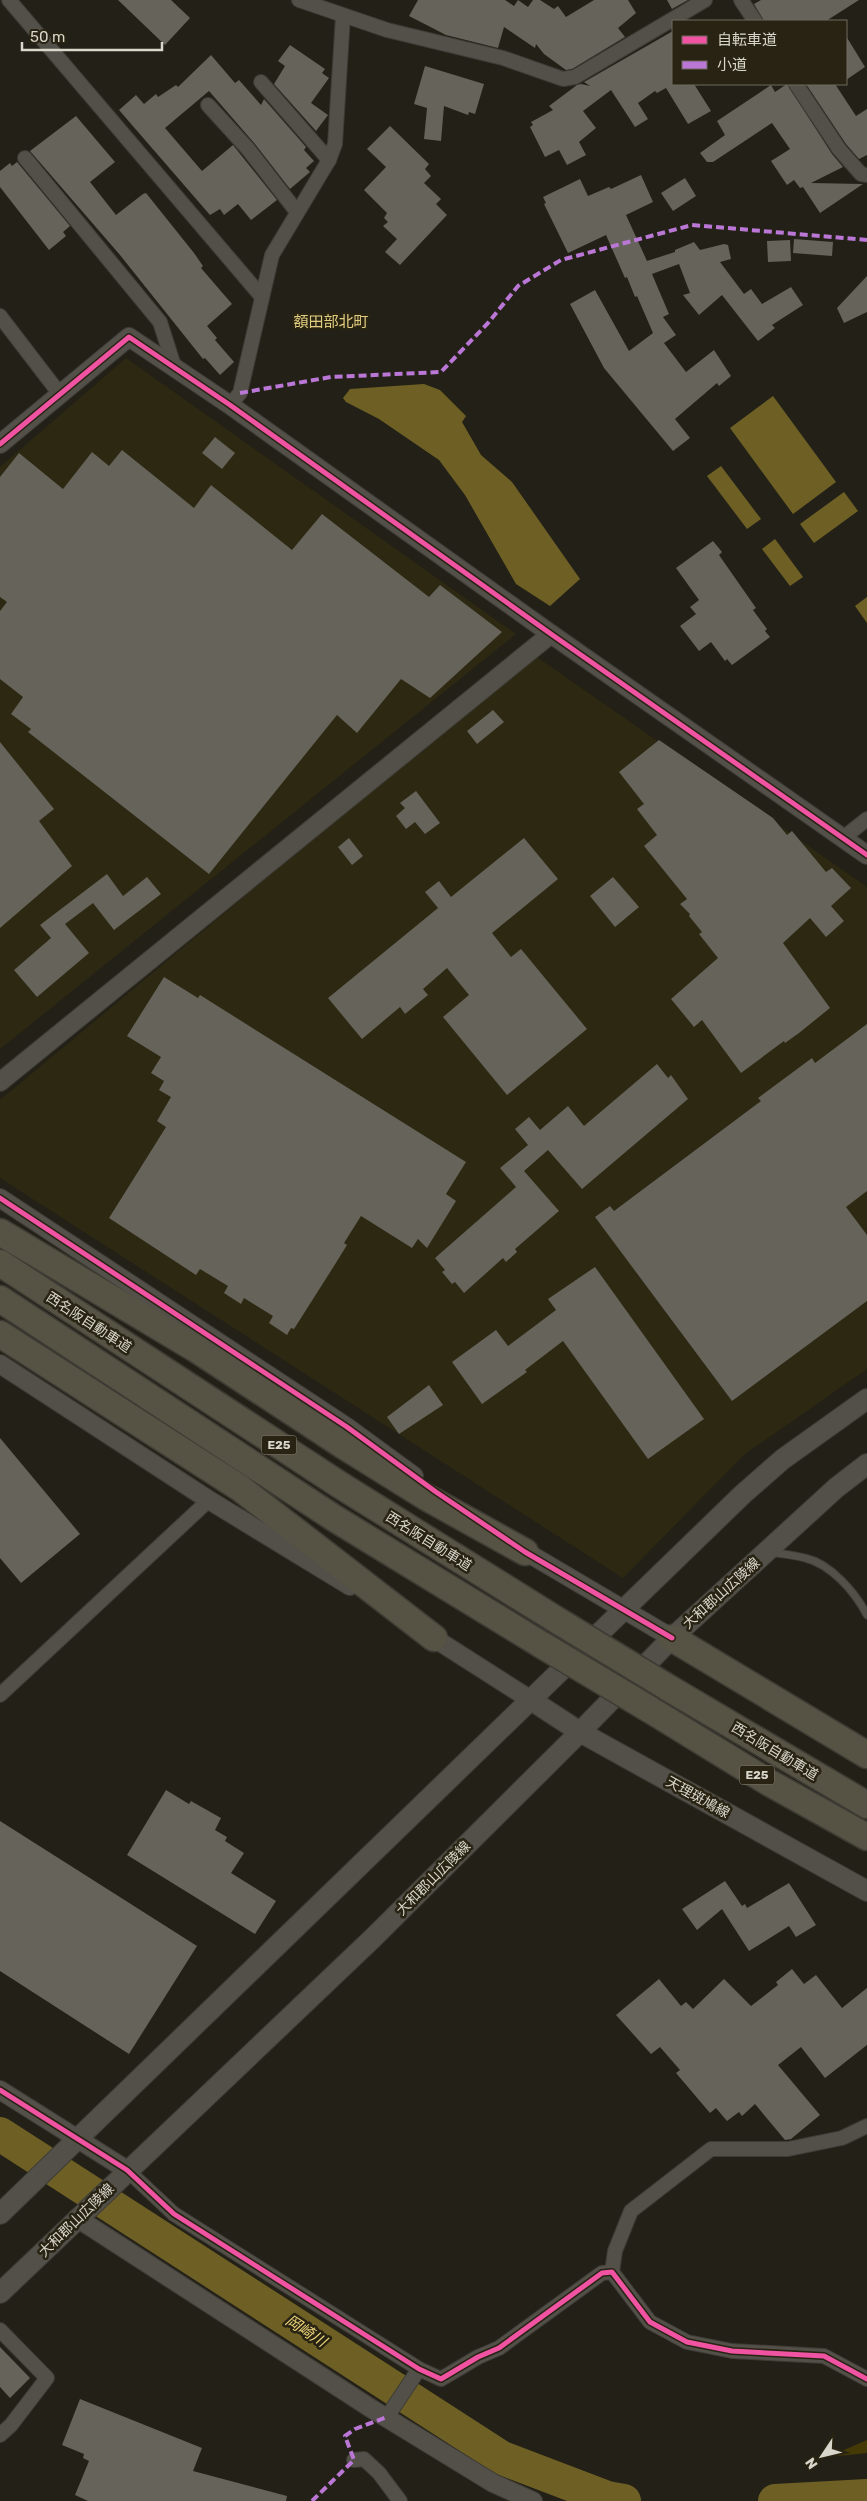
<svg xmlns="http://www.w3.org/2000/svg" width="867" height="2501" font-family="Rubik,'Noto Sans JP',sans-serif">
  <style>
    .built { fill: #2d2811 }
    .green { fill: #453a06 }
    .water { fill: #6e6025 }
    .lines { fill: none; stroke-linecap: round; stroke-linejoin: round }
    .river { stroke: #6e6025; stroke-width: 34 }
    .building { fill: #65635a }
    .service-casing { stroke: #3d3b34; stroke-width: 9 }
    .minor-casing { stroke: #3d3b34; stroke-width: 16 }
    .tertiary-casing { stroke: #3d3b34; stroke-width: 20 }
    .secondary-casing { stroke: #3d3b34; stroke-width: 22 }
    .motorway-casing { stroke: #3d3b34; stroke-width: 29 }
    .service { stroke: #525049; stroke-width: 7 }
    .minor { stroke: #525049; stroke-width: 14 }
    .tertiary { stroke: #525049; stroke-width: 18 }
    .secondary { stroke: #525049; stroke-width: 20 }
    .motorway { stroke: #565244; stroke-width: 26 }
    .motorway-bridge-casing { stroke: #3d3b34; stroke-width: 29; stroke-linecap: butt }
    .motorway-bridge { stroke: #565244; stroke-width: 26 }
    .quiet { stroke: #ba77d6; stroke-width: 4; stroke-dasharray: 8 4; stroke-linecap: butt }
    .cycleway-casing { stroke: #282312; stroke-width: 8 }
    .cycleway { stroke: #f153a3; stroke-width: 5 }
    .labels { text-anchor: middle; stroke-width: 5; stroke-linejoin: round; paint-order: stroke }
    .shield { fill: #282312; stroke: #a4a094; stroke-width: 1 }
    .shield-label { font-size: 12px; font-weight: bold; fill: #d9d6cb }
    .street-label { font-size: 14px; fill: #d9d6cb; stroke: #282312 }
    .neighbourhood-label { font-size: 15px; fill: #e2ce80; stroke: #282312 }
    .water-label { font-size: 15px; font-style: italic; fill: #eed67b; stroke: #282312 }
  </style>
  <rect width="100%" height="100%" fill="#232017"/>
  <g class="built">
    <polygon points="126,358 516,634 0,1049 0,467"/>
    <polygon points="534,655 867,887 867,1369 745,1454 623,1578 0,1178 0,1100"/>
  </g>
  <polygon class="green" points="867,2440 867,2453 828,2457"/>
  <g class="water">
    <polygon points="424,384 440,390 466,416 462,422 481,455 512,482 580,579 550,606 516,584 465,495 439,460 379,419 346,402 343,398 350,389"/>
    <polygon points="773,396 836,482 793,514 730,428"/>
    <polygon points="721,466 761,519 747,529 707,476"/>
    <polygon points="844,492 858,511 814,543 800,524"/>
    <polygon points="775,539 803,577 790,586 762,549"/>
    <polygon points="867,597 867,623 855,606"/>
  </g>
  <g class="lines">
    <g class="river">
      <polyline points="0,2134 502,2458 607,2498 624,2501"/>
      <polyline points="775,2501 867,2496"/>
    </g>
  </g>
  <g class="building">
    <polygon points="118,0 171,0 190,18 165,45"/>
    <polygon points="418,0 505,0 514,6 518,0 528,7 533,0 540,0 554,9 558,6 566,17 594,0 628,0 636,13 618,28 625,37 572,69 566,70 544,54 536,44 535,48 504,27 498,48 446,35 409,16"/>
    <polygon points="667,0 688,0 672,9"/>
    <polygon points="761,0 859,0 826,21 764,21 754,4"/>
    <polygon points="673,31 672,84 694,84 711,111 688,124 666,88 657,93 655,91 638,103 648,119 635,127 611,90 583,111 596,128 579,142 586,155 567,165 559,150 545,157 530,127 533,125 531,122 553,110 549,106 577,85 581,84 590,86 584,82"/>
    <polygon points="846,36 865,67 846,80"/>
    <polygon points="290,45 325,69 322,73 329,78 311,103 328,115 316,131 274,84 285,66 278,61"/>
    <polygon points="211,55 235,83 239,80 261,105 264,99 306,147 304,150 314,161 306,168 310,172 290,189 255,144 209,91 165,128 202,171 233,145 277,200 251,220 238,204 224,215 220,209 210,215 119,110 136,95 144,104 156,94 158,97 176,85 178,87"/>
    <polygon points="425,66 484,84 475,114 469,112 468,115 444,106 441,141 424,139 427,108 414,104"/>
    <polygon points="787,84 832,154 843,167 811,183 863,184 820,213 803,187 800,188 794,180 787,185 771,161 790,149 772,123 713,162 707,162 700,153 725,135 717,121 771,85 775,92"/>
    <polygon points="806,84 835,84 856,116 867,109 867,155 859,159 846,144"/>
    <polygon points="76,116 115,162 90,182 116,215 143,194 146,193 194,253 203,266 201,268 232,304 207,326 217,338 215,340 234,362 220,375 205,358 203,359 120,255 30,151"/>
    <polygon points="390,126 429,164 425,169 431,176 424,183 441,199 436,204 447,215 400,265 385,252 397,239 383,226 388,222 384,218 387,213 364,190 386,167 367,149"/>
    <polygon points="17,162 70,226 63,232 66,236 49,250 0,187 0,171 10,163 12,166"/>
    <polygon points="641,175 653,202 626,215 647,261 675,252 675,250 694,242 700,250 724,244 728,245 731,259 720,262 744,294 751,289 762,304 791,287 803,305 772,325 775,328 758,341 722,295 699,315 683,295 690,293 679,264 652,274 669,314 663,317 676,335 664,343 686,372 714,350 731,376 719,386 717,383 675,419 690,438 673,451 604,368 570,304 595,290 629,351 653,333 637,296 635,297 627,277 625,278 606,235 568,253 544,204 546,203 543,197 580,179 588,196 609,187 611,189"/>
    <polygon points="685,178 696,196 673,211 661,193"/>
    <polygon points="794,239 833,242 832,256 793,253"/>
    <polygon points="790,240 791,261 768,262 767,241"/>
    <polygon points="867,276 867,312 844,323 837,308"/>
    <polygon points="215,437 235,453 222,469 202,453"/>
    <polygon points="122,450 194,508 211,485 292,550 322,514 429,597 440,585 502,632 430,698 401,679 357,733 337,715 209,874 28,732 31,729 11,714 23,697 0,679 0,611 7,602 0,597 0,477 19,453 63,489 92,452 109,466"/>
    <polygon points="713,541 722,552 719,555 756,608 753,610 767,629 765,631 770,637 732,665 727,659 725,661 711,642 699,651 680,626 696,614 690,607 699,600 676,568"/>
    <polygon points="493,710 504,722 477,744 467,731"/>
    <polygon points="659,740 773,818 787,835 792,831 826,872 832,868 851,888 831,906 844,921 826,937 810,918 783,943 830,1008 799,1033 785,1043 784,1041 741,1073 702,1020 694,1027 671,999 718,958 699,934 702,932 689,916 690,914 680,904 687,899 644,846 657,835 637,809 644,804 619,772"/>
    <polygon points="0,742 54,809 39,821 72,866 0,928"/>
    <polygon points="416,791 440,823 425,834 415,822 406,829 396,816 405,808 400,803"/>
    <polygon points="349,838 363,856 352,865 338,847"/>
    <polygon points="524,838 558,879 492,933 511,957 521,949 587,1029 507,1095 443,1017 469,995 447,968 423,989 428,995 405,1014 400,1007 362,1039 328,998 438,908 425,892 439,881 451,897"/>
    <polygon points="107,874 123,896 147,877 161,894 114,930 93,903 65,924 89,953 37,997 14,970 51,938 40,925"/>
    <polygon points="613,877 639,907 615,927 590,896"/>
    <polygon points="164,977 198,998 200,995 466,1162 446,1194 456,1201 427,1248 418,1239 412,1248 361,1216 344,1243 347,1245 334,1266 294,1329 291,1328 287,1335 269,1323 273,1316 244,1298 241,1304 224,1293 228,1286 200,1269 196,1275 109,1218 166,1127 157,1121 171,1097 159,1090 164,1081 151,1073 161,1057 127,1036"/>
    <polygon points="867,1024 867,1191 846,1207 867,1235 867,1301 732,1401 595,1217 610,1206 614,1211 761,1101 758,1098 812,1058 815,1063"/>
    <polygon points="657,1064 668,1078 671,1075 688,1099 582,1189 548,1150 524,1171 559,1211 515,1249 517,1252 506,1262 503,1258 464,1293 455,1282 452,1284 442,1272 445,1270 435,1258 516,1187 500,1168 528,1145 515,1129 529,1117 540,1130 568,1106 584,1126"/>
    <polygon points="595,1267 704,1419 648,1459 563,1341 525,1370 527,1372 482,1404 452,1362 496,1330 508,1346 556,1310 548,1299"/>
    <polygon points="429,1385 443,1405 399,1434 387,1417"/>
    <polygon points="0,1438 80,1534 21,1583 0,1558"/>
    <polygon points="166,1790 189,1804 191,1801 221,1818 215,1830 227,1837 225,1841 244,1853 231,1873 276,1901 255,1934 127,1855"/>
    <polygon points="0,1821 197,1946 129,2054 0,1971"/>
    <polygon points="725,1881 742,1906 745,1904 747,1908 789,1883 816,1925 796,1937 789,1926 749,1951 722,1909 697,1930 682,1909"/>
    <polygon points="792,1969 804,1984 816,1975 842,2008 867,1988 867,2045 825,2078 801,2047 778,2065 820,2115 791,2139 785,2140 755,2104 742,2116 739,2112 727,2121 716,2108 710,2113 676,2073 680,2070 660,2047 651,2054 616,2015 659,1979 681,2006 686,2002 693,2009 724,1979 751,2006 778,1985 776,1982"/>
    <polygon points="0,2347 30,2378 10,2398 0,2387"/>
    <polygon points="80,2399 202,2448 193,2471 287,2496 286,2501 88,2501 75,2495 89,2461 83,2458 84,2454 62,2445"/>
  </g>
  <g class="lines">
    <defs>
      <path id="service" d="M 770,1552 C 781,1554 794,1555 805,1558 C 831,1564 855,1592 867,1615"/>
      <g id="minor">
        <polyline points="9,0 262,297"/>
        <polyline points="299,0 387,30 503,58 563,79 575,77 705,0"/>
        <polyline points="741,0 755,21"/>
        <polyline points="261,82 329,160"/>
        <polyline points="796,84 839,149 861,174 867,175"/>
        <polyline points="208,105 248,149 297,212"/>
        <polyline points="25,158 160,322 174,366"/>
        <polyline points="0,316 59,393"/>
        <polyline points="230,405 240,393 272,255 329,160 335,144 343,16"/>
        <polyline points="843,838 867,819"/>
        <polyline points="0,1695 209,1500"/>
        <polyline points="127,2170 174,2214 419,2369 441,2379 478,2357 499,2348 602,2273 612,2272 650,2322 687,2342 732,2351 824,2356 867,2379"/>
        <polyline points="612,2272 615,2251 631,2211 711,2149 788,2149 842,2138 867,2126"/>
        <polyline points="0,2330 47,2378 11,2425 0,2435"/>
        <polyline points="387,2417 419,2369"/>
        <polyline points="354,2460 364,2459 379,2473 400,2501"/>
      </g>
      <g id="tertiary">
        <polyline points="0,444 129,337 230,405 551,634 867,855"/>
        <polyline points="0,1082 551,634"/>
        <polyline points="0,1198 347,1427 414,1476"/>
        <polyline points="0,1364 209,1500 350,1586"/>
        <polyline points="516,1546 672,1638"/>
        <polyline points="426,1633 531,1700"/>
        <polyline points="0,2090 127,2170"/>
        <polyline points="77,2218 372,2409 493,2483 533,2501"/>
      </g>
      <g id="secondary">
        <polyline points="531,1700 580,1732 867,1891"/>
        <polyline points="0,2214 743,1494 783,1459 867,1399"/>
        <polyline points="0,2293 374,1937 580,1732 672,1638 836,1488 867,1464"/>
      </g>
      <g id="motorway">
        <polyline points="0,1232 196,1349 344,1446 426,1497 525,1552"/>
        <polyline points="0,1263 340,1485 560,1622"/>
        <polyline points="0,1299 334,1518 542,1645"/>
        <polyline points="0,1334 240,1488 434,1638"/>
        <polyline points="672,1638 867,1755"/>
        <polyline points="667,1687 867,1805"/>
        <polyline points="649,1709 768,1782 867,1837"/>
      </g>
    </defs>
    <use href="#service" class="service-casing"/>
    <use href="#minor" class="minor-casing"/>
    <use href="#tertiary" class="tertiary-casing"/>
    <use href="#secondary" class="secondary-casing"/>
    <use href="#motorway" class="motorway-casing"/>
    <use href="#service" class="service"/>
    <use href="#minor" class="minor"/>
    <use href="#tertiary" class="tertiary"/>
    <use href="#secondary" class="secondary"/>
    <use href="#motorway" class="motorway"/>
    <defs>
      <g id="motorway-bridge">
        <polyline points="560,1622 667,1687"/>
        <polyline points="542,1645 649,1709"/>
      </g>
    </defs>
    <use href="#motorway-bridge" class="motorway-bridge-casing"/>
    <use href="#motorway-bridge" class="motorway-bridge"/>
    <g class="quiet">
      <polyline points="240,393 331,377 441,372 488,323 518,286 561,260 692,225 867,240"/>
      <polyline points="312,2501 354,2460 345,2436 355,2429 387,2417"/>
    </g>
    <defs>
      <g id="cycleway">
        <polyline points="0,444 129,337 230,405 551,634 867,855"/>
        <polyline points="0,1198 347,1427 436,1492 525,1552 672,1638"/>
        <polyline points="0,2090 127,2170 174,2214 419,2369 441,2379 478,2357 499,2348 602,2273 612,2272 650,2322 687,2342 732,2351 824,2356 867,2379"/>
      </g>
    </defs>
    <use href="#cycleway" class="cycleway-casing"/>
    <use href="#cycleway" class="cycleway"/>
  </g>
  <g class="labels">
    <g class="shield">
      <rect x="261.5" y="1435.5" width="35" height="19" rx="4"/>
      <rect x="739.5" y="1765.5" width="35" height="19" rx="4"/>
    </g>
    <g class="shield-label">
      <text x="279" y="1449">E25</text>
      <text x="757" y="1779">E25</text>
    </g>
    <g class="street-label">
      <text transform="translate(89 1322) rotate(33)" y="5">西名阪自動車道</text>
      <text transform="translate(429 1541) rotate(32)" y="5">西名阪自動車道</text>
      <text transform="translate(721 1593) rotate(-42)" y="5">大和郡山広陵線</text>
      <text transform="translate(775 1751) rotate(31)" y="5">西名阪自動車道</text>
      <text transform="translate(698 1797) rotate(29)" y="5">天理斑鳩線</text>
      <text transform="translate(433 1878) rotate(-45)" y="5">大和郡山広陵線</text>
      <text transform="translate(76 2220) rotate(-44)" y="5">大和郡山広陵線</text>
    </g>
    <g class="neighbourhood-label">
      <text x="331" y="327">額田部北町</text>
    </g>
    <g class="water-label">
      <text transform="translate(306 2331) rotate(33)" y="5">岡崎川</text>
    </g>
  </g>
  <rect x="672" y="20" width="175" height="65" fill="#282312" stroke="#6f6b5c"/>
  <rect x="682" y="36" width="25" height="8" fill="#f153a3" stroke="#6f6b5c"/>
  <text x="717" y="45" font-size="15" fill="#d9d6cb">自転車道</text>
  <rect x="682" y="61" width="25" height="8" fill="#ba77d6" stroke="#6f6b5c"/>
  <text x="717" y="70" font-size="15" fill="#d9d6cb">小道</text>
  <g transform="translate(822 2456) rotate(235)" stroke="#282312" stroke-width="4" paint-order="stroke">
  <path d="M0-4L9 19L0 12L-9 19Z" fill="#d9d6cb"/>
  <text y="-8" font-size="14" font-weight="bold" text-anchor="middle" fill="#d9d6cb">N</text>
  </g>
  <path d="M22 42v8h140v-8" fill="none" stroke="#d9d6cb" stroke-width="2.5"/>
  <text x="30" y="42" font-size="15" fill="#d9d6cb" stroke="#282312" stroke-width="4" paint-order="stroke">50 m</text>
</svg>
